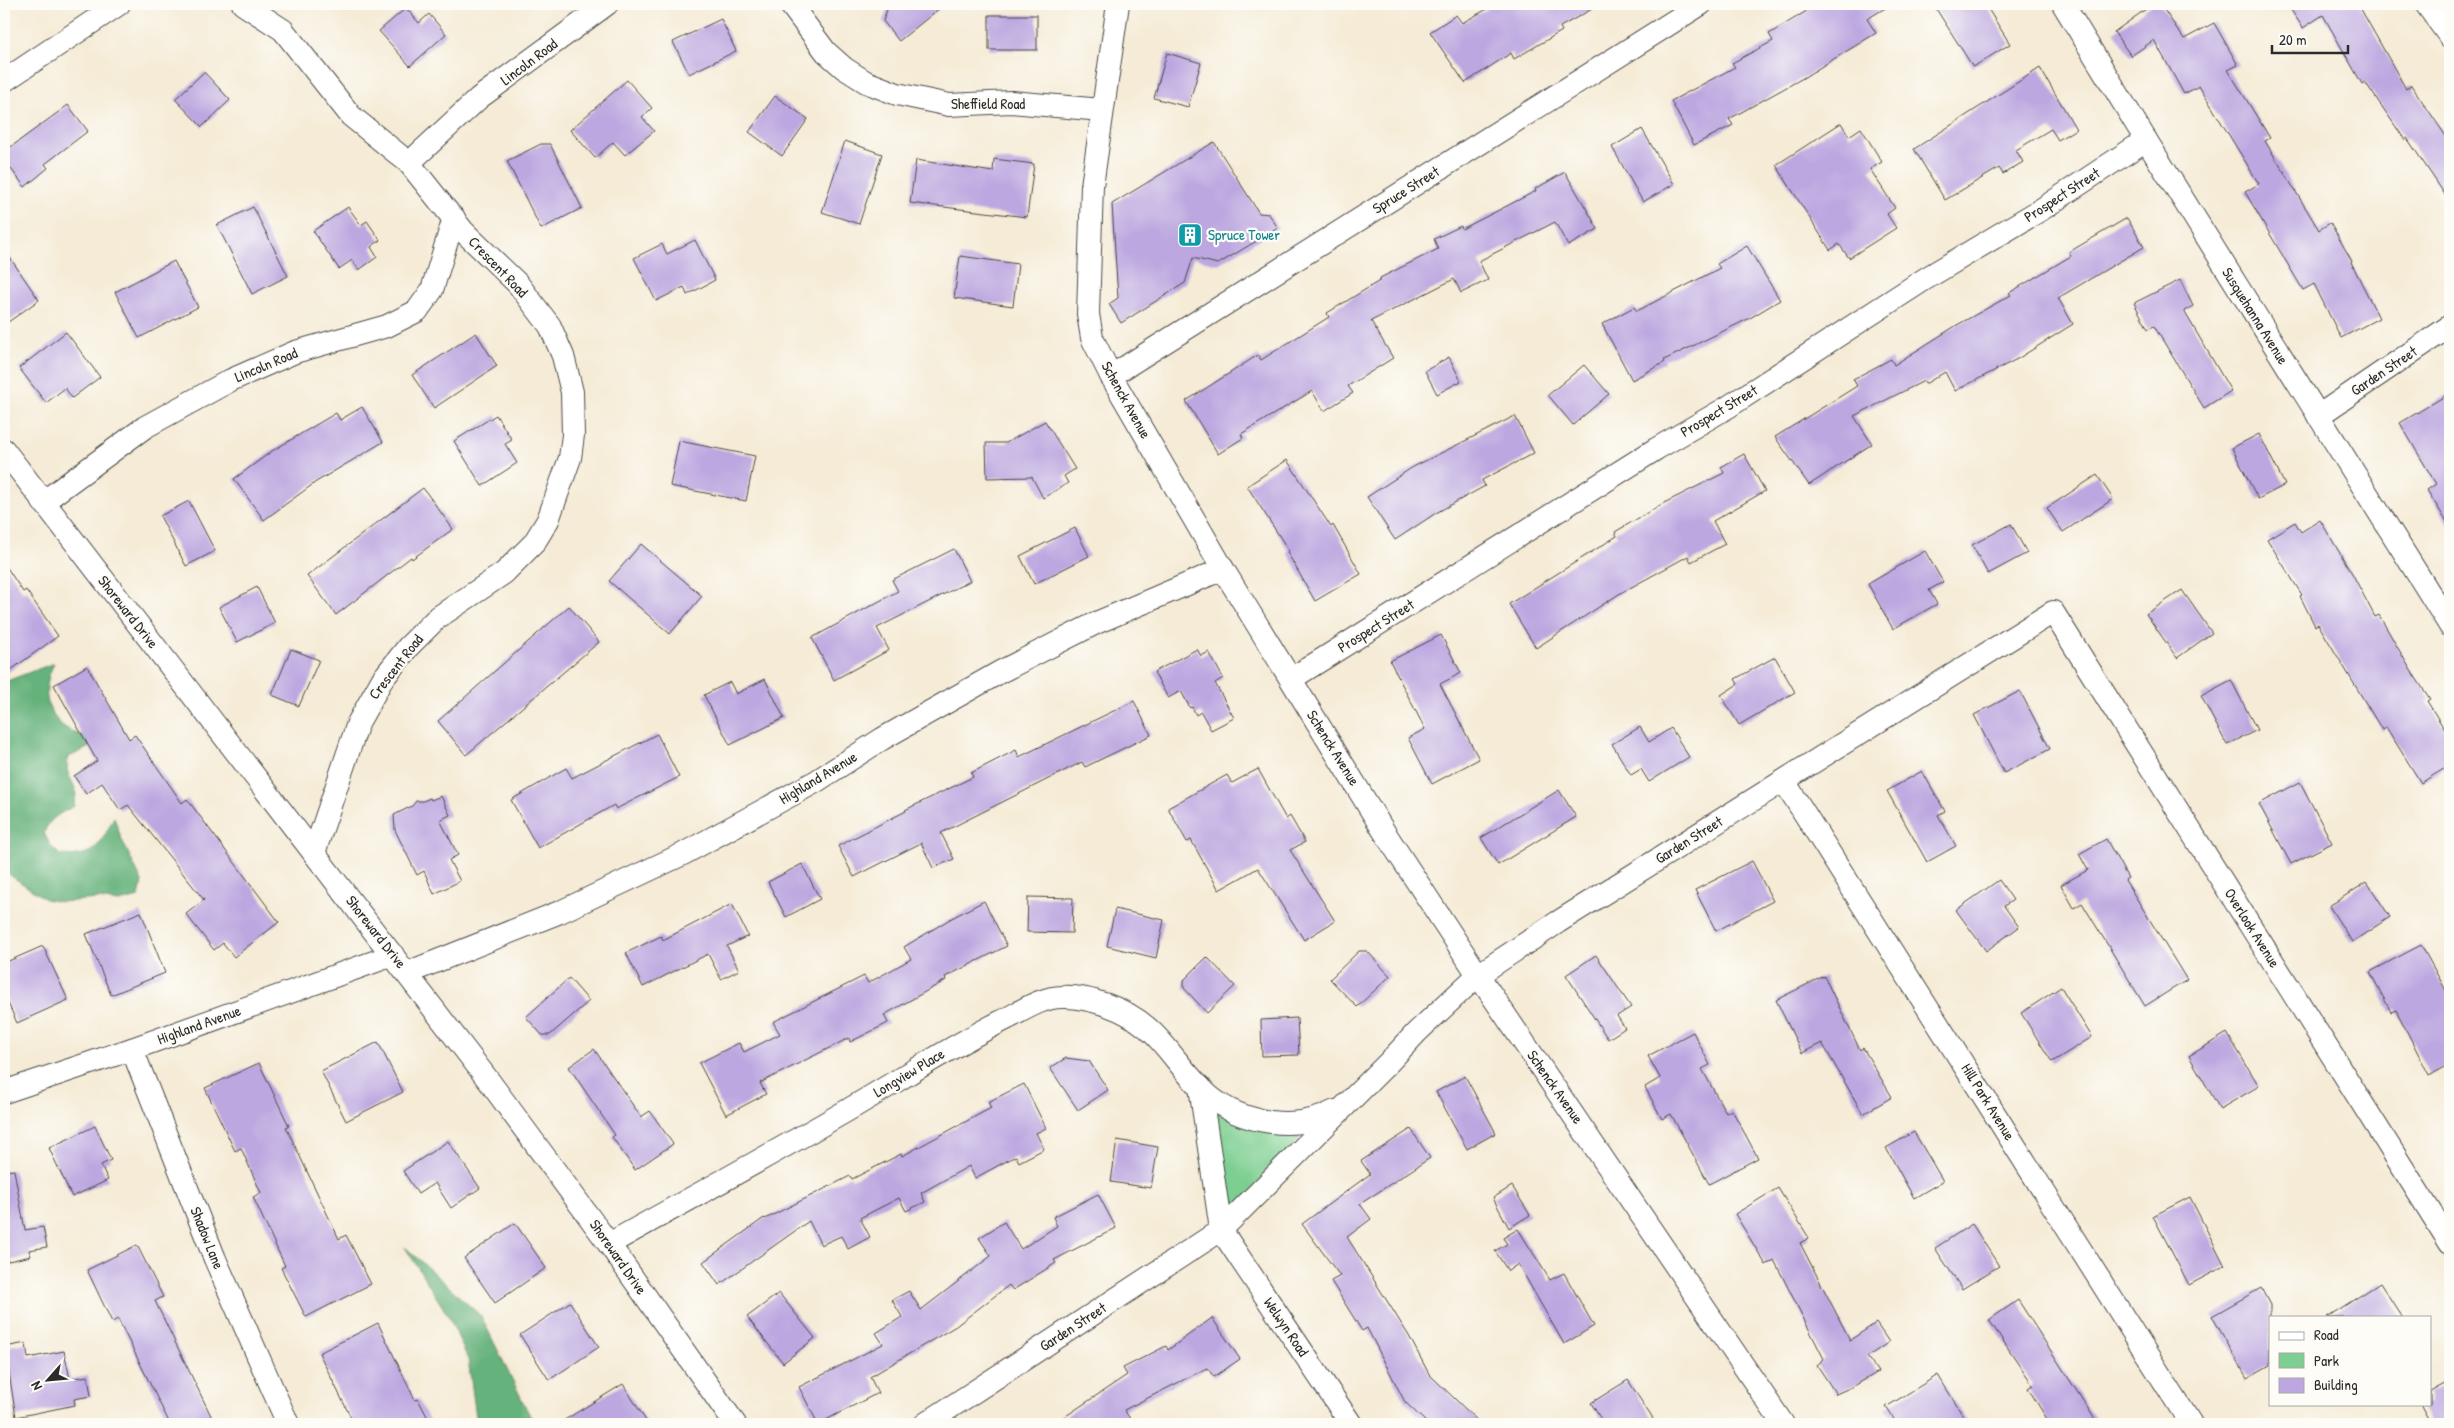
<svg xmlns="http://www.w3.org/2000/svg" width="2454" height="1428" font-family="'Patrick Hand',sans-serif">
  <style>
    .green { fill: #7dcf91; stroke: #547d5e }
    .forest { fill: #66b27b; stroke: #486e53 }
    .building { fill: #bca7e0 }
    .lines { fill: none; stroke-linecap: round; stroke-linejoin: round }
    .minor-casing { stroke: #494845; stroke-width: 24 }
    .minor { stroke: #fff; stroke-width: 22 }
    .labels { text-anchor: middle; stroke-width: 4.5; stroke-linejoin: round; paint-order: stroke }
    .street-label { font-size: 15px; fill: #2b2b2b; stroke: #fdfcf7 }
    .culture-label { font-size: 15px; fill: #0d838f; stroke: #fdfcf7; text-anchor: start }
  </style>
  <rect width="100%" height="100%" fill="#fdfcf7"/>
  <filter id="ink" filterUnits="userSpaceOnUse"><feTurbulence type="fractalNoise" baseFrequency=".02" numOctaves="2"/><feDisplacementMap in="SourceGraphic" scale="10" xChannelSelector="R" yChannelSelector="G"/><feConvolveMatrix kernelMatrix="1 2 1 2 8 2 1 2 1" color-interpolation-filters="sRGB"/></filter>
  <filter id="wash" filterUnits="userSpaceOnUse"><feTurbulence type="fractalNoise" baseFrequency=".0096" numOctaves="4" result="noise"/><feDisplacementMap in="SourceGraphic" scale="20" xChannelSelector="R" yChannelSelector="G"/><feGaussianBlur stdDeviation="1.12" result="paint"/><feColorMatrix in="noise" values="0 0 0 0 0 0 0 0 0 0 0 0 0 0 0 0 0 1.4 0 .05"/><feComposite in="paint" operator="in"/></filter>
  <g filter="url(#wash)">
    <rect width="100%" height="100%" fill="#f5ebd6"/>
    <polygon class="green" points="1208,1095 1217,1102 1314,1121 1221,1230"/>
    <g class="forest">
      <path d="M 54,663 C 40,692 45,720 77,734 C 85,737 95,738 104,740 L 69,757 C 63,776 74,778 76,793 C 76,797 74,802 74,806 C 61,813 49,818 44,833 L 50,845 L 60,855 C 95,858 100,846 114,817 L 121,838 L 142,882 L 139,897 L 119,902 L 98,899 L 61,902 L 45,899 L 4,871 L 4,682 Z"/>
      <polygon points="405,1247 481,1316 534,1424 477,1424 468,1359 449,1317"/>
    </g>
    <g id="blocks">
      <g class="building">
        <polygon points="889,4 945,4 899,41 883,21"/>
        <polygon points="1496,4 1601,4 1560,27 1562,31 1514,59 1511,53 1465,83 1430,32 1456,15 1462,23"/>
        <polygon points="1818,4 1892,4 1867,19 1876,33 1803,78 1729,119 1733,125 1694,145 1671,101 1735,67 1732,63 1773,41 1769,34"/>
        <polygon points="1933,4 1985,4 2010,44 1973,67"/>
        <polygon points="2153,4 2160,4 2184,39 2214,23 2238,65 2228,70 2270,138 2265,141 2319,230 2330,223 2352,261 2351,262 2379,318 2341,338 2314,284 2303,290 2245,192 2259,184 2199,86 2184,94 2154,40 2131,56 2114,32"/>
        <polygon points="2287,4 2358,4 2406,89 2411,85 2450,142 2450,202 2407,138 2405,140 2365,82 2362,84 2323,15 2303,28"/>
        <polygon points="406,8 419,23 429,14 446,34 410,66 379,31"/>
        <rect x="989" y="15" width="48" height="35"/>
        <polygon points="721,19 736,51 689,74 673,42"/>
        <polygon points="1167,53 1201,63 1188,107 1154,98"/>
        <polygon points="2040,68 2076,129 2058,140 2051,129 2016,150 2023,162 2003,174 1999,168 1945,200 1914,149"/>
        <polygon points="204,72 230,100 202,127 175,99"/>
        <polygon points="627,80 652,108 642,117 654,131 625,155 613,142 595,158 570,130"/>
        <polygon points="775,96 808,119 782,156 749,132"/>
        <polygon points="68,105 88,131 45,164 48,168 25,187 4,160 4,152"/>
        <polygon points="1841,123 1849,136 1861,128 1882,162 1870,169 1895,208 1887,214 1896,228 1849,258 1839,244 1830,250 1776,165"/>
        <polygon points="1642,129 1674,184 1643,202 1612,147"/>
        <polygon points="845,141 882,154 859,224 822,212"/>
        <polygon points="1214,142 1259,213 1269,214 1278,228 1218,264 1193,258 1185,283 1121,323 1109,304 1118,298 1112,204"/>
        <polygon points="541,144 550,144 582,208 541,229 507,161"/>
        <polygon points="994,159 1034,164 1027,217 910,203 916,160 993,172"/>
        <polygon points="1565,172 1598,229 1568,246 1555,222 1479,261 1488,280 1461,293 1454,279 1371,321 1393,358 1348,386 1353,393 1324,411 1312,391 1241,434 1243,438 1218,454 1186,401 1258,355 1261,360 1329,317 1327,313 1381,280 1380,278 1438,249 1434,239 1461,226 1462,229 1536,191 1535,189"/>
        <polygon points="253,207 288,276 252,294 217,225"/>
        <polygon points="348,207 361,225 367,221 380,240 371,247 377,257 359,270 352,260 339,269 313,231"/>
        <polygon points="2127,218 2144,247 2058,298 2073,324 2019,358 1955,391 1945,372 1925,384 1924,381 1854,416 1872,444 1809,485 1775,437 1857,386 1853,379 1891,359 1894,365 1957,325 2011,295 2009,293 2071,256 2069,252"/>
        <polygon points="695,240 715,280 687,295 684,287 656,301 634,258 662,244 667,254"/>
        <polygon points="1747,246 1780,300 1750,318 1664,360 1665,362 1632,380 1602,324 1634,307 1637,311 1720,268 1717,264"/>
        <polygon points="4,249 39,300 4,325"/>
        <polygon points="960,256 1018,264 1013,306 954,298"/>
        <polygon points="174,261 198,307 139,338 115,292"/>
        <polygon points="2180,280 2193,306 2184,311 2231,391 2204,408 2154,326 2148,329 2134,303"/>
        <polygon points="66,332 100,377 72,398 65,388 46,403 19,368"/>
        <polygon points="476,333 497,366 434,408 412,375"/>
        <polygon points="1449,357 1461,381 1437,394 1425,371"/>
        <polygon points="1584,365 1609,394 1573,425 1548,395"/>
        <polygon points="2450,393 2450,527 2427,490 2436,484 2400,423"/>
        <polygon points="362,407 383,442 316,482 264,520 234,479 272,451 336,413 340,420"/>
        <polygon points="496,415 512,440 505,444 517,463 482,486 454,441"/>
        <polygon points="1515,416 1534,453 1482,480 1485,486 1436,513 1395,540 1367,497 1413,467"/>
        <polygon points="1045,421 1075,469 1064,476 1068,483 1043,498 1032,477 987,478 986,443 1006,443"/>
        <polygon points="2259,434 2285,485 2258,499 2232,448"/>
        <polygon points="679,441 755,456 746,501 670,486"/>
        <polygon points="1744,454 1765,491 1713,521 1725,544 1691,562 1688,556 1619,594 1536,648 1509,604 1617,536 1615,532 1662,504 1724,473 1721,467"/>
        <polygon points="1287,460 1331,527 1333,525 1361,574 1315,601 1287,552 1289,551 1247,486"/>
        <polygon points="2097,475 2113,499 2063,532 2047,508"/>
        <polygon points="423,488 453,529 412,559 411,557 336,615 307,576"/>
        <polygon points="189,501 215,551 186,566 160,516"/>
        <polygon points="2320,520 2353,575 2375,617 2379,615 2410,669 2430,699 2427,701 2450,738 2450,765 2421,783 2386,727 2382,730 2318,624 2315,626 2300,596 2302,595 2267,539 2295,522 2301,532"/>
        <polygon points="2011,524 2027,553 1988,574 1972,545"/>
        <polygon points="1075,528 1089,556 1034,584 1020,556"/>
        <polygon points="641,544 702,596 670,634 609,581"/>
        <polygon points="954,549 970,581 877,628 889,650 834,680 812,638 898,591 892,580"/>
        <polygon points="1925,551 1943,582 1929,590 1937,604 1893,629 1868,584"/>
        <polygon points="4,563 23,592 26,590 58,636 4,675"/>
        <polygon points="257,587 275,623 237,642 219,607"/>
        <polygon points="2182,590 2212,633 2177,658 2146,614"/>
        <polygon points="569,606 599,642 466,755 438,721"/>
        <polygon points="1441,635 1461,673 1440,684 1479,759 1432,784 1408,738 1425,729 1390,661"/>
        <polygon points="291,649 319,660 299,706 272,695"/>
        <polygon points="1197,649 1201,656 1209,652 1223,678 1215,683 1234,718 1211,730 1201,712 1196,715 1192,707 1190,708 1181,691 1168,698 1154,672"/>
        <polygon points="1775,657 1795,692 1739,725 1721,695 1738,684 1735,679"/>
        <polygon points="87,666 129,739 135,735 182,803 187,799 279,922 234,957 223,943 214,950 186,914 204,900 128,805 120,810 102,783 86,794 74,776 97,761 54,685"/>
        <polygon points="765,679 784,718 730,745 704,695 730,682 736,694"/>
        <polygon points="2231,680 2257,730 2227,745 2201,696"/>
        <polygon points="2020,691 2050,749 2004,773 1974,715"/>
        <polygon points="1134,701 1151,735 1085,767 1082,762 941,833 954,859 933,868 921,843 854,877 838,846 906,811 905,810 973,777 971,773 1016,750 1019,757"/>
        <polygon points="1640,727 1649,742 1671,728 1689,757 1649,782 1641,769 1631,775 1612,744"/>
        <polygon points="657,734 679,777 616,809 614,805 538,848 511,800 566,768 572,778"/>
        <polygon points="1258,769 1286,819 1290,816 1305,842 1290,850 1335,921 1304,940 1258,868 1219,890 1191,840 1187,842 1168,808 1227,775 1232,783"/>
        <polygon points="1922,771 1945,811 1938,815 1956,846 1927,862 1887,791"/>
        <polygon points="2300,782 2332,843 2291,864 2259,804"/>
        <polygon points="1559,790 1576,817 1498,865 1481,838"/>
        <polygon points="441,796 450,815 440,820 458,855 449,860 460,881 434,894 424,871 417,875 395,830 394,815 412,806 416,801 423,801 430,798 431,800"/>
        <polygon points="2106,839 2128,878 2125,880 2187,980 2145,1006 2082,903 2074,908 2061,885 2088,870 2079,854"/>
        <polygon points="1752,861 1773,901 1716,931 1695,890"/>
        <polygon points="802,864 820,899 786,917 768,882"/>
        <polygon points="1999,880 2013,900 2004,906 2019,927 1986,951 1956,910"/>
        <polygon points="2367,882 2390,917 2352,942 2329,906"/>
        <polygon points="1028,897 1073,898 1072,933 1027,932"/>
        <polygon points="984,901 1007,946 945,977 946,980 884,1015 888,1023 850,1042 849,1038 760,1083 766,1094 726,1115 699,1063 739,1043 744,1052 780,1034 773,1022 864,976 868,983 911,959 904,947 950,919"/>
        <polygon points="732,904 748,936 727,946 739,970 721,979 708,954 643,987 626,953 661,936 663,940"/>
        <polygon points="1115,909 1164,920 1156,958 1107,946"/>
        <polygon points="141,912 165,973 111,995 86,934"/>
        <polygon points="2421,945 2450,998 2450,1064 2429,1075 2396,1010 2391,1012 2370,972"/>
        <polygon points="43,946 68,1000 17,1023 4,994 4,963"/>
        <polygon points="1359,951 1367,951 1390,976 1357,1007 1330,979"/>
        <polygon points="1596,955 1631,1007 1617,1016 1625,1028 1608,1039 1566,975"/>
        <polygon points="1207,957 1235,986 1207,1013 1184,988 1184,980"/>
        <polygon points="1824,976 1860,1050 1863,1048 1892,1097 1863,1114 1822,1043 1802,1053 1776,1000"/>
        <polygon points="569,978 589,1001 550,1035 542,1035 526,1017"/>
        <polygon points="2061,987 2092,1037 2052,1062 2021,1013"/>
        <polygon points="1297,1018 1299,1055 1262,1056 1261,1020"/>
        <polygon points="1693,1032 1710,1065 1702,1069 1726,1113 1732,1110 1758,1158 1709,1184 1671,1114 1662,1119 1645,1087 1660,1078 1648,1056"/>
        <polygon points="2227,1033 2259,1086 2220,1109 2189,1056"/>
        <polygon points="378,1042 403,1092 346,1121 321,1071"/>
        <polygon points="594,1049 641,1117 650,1111 673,1144 635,1170 612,1137 615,1135 569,1067"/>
        <polygon points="1066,1058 1089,1061 1108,1090 1078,1110 1050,1068"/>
        <polygon points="259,1063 289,1126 286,1127 339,1239 346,1235 371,1284 306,1317 281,1268 285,1266 253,1197 261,1193 241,1148 235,1151 205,1088"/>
        <polygon points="1465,1076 1496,1133 1467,1149 1436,1092"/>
        <polygon points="1024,1084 1046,1128 1036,1133 1044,1149 1019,1162 1016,1156 975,1178 969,1166 921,1193 925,1202 906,1211 899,1198 860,1218 870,1237 848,1249 841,1236 821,1245 809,1221 719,1285 703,1262 764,1218 765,1219 850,1176 852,1179 901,1154 902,1156 991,1108 988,1102"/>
        <polygon points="95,1126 111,1160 101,1165 108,1180 72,1197 49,1148"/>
        <polygon points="1411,1129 1430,1158 1360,1204 1371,1219 1347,1237 1409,1336 1429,1374 1481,1424 1428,1424 1405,1402 1367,1328 1362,1331 1331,1281 1340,1276 1302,1224 1370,1174 1361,1161"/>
        <polygon points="1914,1132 1943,1181 1914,1198 1886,1148"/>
        <polygon points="1117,1140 1158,1147 1151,1188 1111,1182"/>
        <polygon points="448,1141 480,1188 451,1208 435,1183 418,1194 403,1171"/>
        <polygon points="14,1170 25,1230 43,1227 47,1247 29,1250 31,1256 4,1262 4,1171"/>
        <polygon points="1512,1186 1530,1215 1509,1228 1493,1198"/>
        <polygon points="1778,1188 1809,1238 1800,1243 1850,1340 1876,1323 1889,1342 1867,1357 1878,1372 1854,1386 1836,1394 1817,1365 1824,1359 1774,1260 1766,1265 1735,1214"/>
        <polygon points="1098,1194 1116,1228 1054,1260 1056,1263 1013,1290 1009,1285 956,1326 870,1377 878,1393 818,1424 799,1387 883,1344 876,1333 902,1317 892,1300 909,1291 921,1310 991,1256 979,1238 1004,1222 1021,1249 1057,1226 1053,1217"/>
        <polygon points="2190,1197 2225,1266 2189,1285 2153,1216"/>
        <polygon points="515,1223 546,1268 495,1303 464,1258"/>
        <polygon points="1972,1224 1999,1266 1962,1289 1935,1248"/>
        <polygon points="1518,1229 1550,1280 1564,1273 1594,1326 1564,1344 1518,1264 1508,1271 1495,1251 1507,1244 1503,1238"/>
        <polygon points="137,1245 163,1297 155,1301 215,1424 170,1424 118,1319 112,1322 87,1270"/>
        <polygon points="2380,1283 2402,1317 2327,1317"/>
        <polygon points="2261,1288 2270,1305 2270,1365 2247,1378 2212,1316"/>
        <polygon points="779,1293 815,1338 783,1363 747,1317"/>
        <polygon points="2018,1300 2040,1334 2098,1424 2050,1424 2028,1388 2033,1385 1989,1320"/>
        <polygon points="570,1302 599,1347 549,1380 520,1335"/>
        <polygon points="1212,1318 1240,1359 1214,1377 1207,1368 1124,1410 1134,1424 1054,1424 1127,1375 1123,1368 1166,1346 1168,1350"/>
        <polygon points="378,1323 415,1400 418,1399 431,1424 354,1424 319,1353"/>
        <polygon points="26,1343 28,1358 64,1351 70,1379 88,1376 91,1396 74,1399 75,1405 16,1417 5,1347"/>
        <polygon points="1938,1375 1968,1424 1897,1424 1886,1407"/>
        <polygon points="1628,1380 1656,1424 1604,1424 1591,1403"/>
        <polygon points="2450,1381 2450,1424 2431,1424 2420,1404 2430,1404 2430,1392"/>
        <polygon points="623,1384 648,1424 558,1424"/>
      </g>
    </g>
  </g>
  <g filter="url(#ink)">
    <use href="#blocks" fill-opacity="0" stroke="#494845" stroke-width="1"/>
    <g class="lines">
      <defs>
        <g id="minor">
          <polyline points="243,4 283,30 351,116 409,163 464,232 518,284 550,326 563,356 572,392 573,435 570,458 548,520 534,543 504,573 437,618 408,647 382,680 358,723 314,853"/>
          <polyline points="790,4 826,52 844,68 866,82 897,94 949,105 1011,102 1102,110"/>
          <polyline points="1118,4 1092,186 1088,314 1092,338 1111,376 1223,569 1385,833 1478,975 1783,1424"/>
          <polyline points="2063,4 2146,140 2450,626"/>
          <polyline points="2426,4 2450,37"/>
          <polyline points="4,81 119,4"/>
          <polyline points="409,163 479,98 607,4"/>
          <polyline points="1111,376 1701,4"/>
          <polyline points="2318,416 2450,326"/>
          <polyline points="4,450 489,1081 609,1244 735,1424"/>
          <polyline points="43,502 145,427 231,380 295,352 387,326 417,311 432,290 454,218"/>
          <polyline points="1291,679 1656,449 1728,407 1925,279 2042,209 2146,140"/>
          <polyline points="1784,781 2191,1424"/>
          <polyline points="407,973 560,912 683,854 815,782 882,739 1000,672 1096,623 1223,569"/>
          <polyline points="132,1049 215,1259 288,1424"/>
          <polyline points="1200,1087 1221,1230 1351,1424"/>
          <polyline points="4,1092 132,1049 393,955"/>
          <path d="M 609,1244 C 689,1199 769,1156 848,1110 C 901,1079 953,1045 1008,1018 C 1025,1009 1043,997 1062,997 C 1078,996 1092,1000 1107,1005 C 1162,1024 1170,1062 1209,1096 C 1242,1124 1297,1132 1335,1111"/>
          <polyline points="925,1424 1221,1230 1390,1061 1417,1032 1478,975 1558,922 2053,612 2450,1243"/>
        </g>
      </defs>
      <use href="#minor" class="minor-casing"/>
      <use href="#minor" class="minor"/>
    </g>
  </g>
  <defs>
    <symbol id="building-square" viewBox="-11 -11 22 22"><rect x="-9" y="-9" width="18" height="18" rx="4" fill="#0f9aa8" stroke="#fdfcf7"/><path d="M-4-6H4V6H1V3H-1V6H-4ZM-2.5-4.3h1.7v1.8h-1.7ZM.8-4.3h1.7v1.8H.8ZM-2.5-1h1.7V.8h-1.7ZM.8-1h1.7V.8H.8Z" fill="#fff"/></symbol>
  </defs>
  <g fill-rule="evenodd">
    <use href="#building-square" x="1176" y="221" width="28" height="28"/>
  </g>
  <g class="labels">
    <g class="street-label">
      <text transform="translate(529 62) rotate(-37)" y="5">Lincoln Road</text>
      <text x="988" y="109">Sheffield Road</text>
      <text transform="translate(1406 190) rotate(-32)" y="5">Spruce Street</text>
      <text transform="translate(2062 195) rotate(-33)" y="5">Prospect Street</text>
      <text transform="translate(498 267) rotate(46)" y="5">Crescent Road</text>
      <text transform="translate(2255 316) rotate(58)" y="5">Susquehanna Avenue</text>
      <text transform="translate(266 365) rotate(-23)" y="5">Lincoln Road</text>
      <text transform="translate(2384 371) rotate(-34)" y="5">Garden Street</text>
      <text transform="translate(1126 400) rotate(61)" y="5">Schenck Avenue</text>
      <text transform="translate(1719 411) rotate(-31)" y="5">Prospect Street</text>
      <text transform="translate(128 612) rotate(52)" y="5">Shoreward Drive</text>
      <text transform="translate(1376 626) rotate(-32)" y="5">Prospect Street</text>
      <text transform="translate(396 667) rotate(-52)" y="5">Crescent Road</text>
      <text transform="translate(1333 748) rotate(58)" y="5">Schenck Avenue</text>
      <text transform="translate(818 778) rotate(-31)" y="5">Highland Avenue</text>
      <text transform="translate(1689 840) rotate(-32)" y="5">Garden Street</text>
      <text transform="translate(2252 928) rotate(58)" y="5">Overlook Avenue</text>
      <text transform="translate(376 932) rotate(52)" y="5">Shoreward Drive</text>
      <text transform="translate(199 1025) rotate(-20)" y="5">Highland Avenue</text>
      <text transform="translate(909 1073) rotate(-31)" y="5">Longview Place</text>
      <text transform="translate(1555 1087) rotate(55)" y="5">Schenck Avenue</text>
      <text transform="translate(1988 1102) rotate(58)" y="5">Hill Park Avenue</text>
      <text transform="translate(207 1238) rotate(68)" y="5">Shadow Lane</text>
      <text transform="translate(618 1257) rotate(55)" y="5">Shoreward Drive</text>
      <text transform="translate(1073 1327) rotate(-33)" y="5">Garden Street</text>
      <text transform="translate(1286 1327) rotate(56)" y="5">Welwyn Road</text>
    </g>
    <g class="culture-label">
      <text x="1208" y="240">Spruce Tower</text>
    </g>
  </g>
  <rect width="2454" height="1428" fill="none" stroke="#fdfcf7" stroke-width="20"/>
  <rect x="2269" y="1316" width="162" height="90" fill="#fdfcf7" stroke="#a9a8a5"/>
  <rect x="2279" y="1332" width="25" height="8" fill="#ffffff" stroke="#a9a8a5"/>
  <text x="2314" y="1340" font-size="15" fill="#2b2b2b">Road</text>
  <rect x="2279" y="1353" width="25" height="15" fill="#7dcf91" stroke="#a9a8a5"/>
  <text x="2314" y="1366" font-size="15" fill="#2b2b2b">Park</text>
  <rect x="2279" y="1378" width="25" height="15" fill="#bca7e0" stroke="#a9a8a5"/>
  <text x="2314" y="1390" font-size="15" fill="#2b2b2b">Building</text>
  <g transform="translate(48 1380) rotate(243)" stroke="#fdfcf7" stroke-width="4" paint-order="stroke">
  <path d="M0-4L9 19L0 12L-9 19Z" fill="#2b2b2b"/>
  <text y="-8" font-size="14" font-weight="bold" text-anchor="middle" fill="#2b2b2b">N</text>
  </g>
  <path d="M2272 45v8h76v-8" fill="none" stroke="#2b2b2b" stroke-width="2.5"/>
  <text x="2279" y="45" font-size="15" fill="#2b2b2b" stroke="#fdfcf7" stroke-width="4" paint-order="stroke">20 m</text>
</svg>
